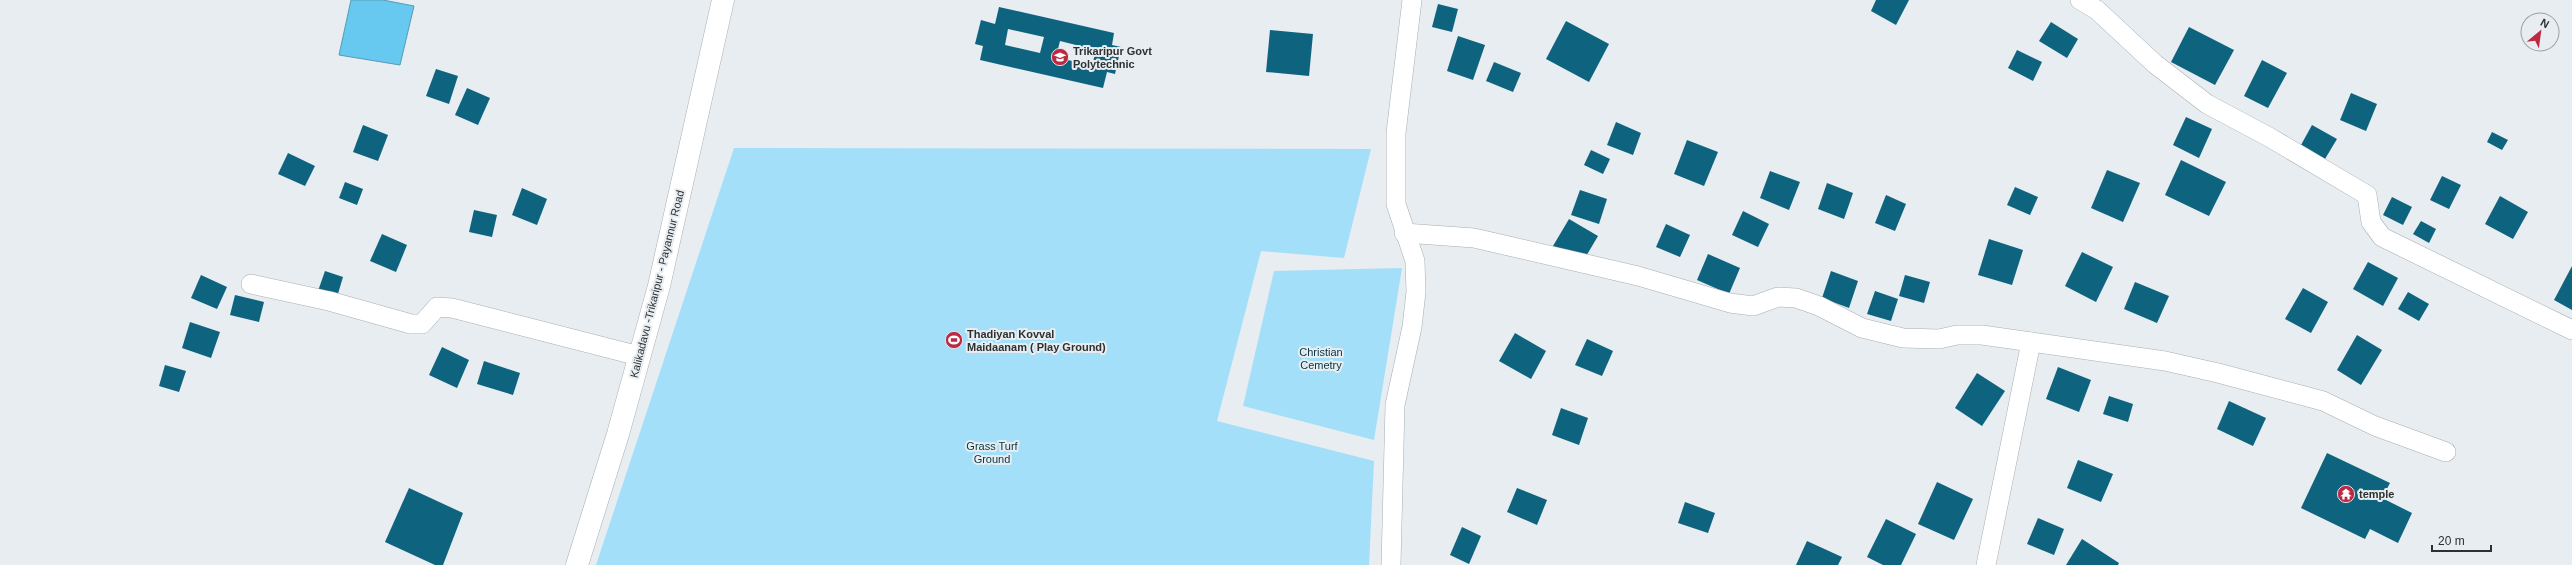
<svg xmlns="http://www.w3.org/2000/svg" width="2572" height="565" font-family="Helvetica,sans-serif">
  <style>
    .green { fill: #a4dffa }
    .water { fill: #67c8f0; stroke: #569bb7 }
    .building { fill: #0e637f; fill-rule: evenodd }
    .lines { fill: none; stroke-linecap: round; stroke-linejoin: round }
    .street-casing { stroke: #a8aeb1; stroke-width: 20 }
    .secondary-casing { stroke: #a8aeb1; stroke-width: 23 }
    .street { stroke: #fff; stroke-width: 19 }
    .secondary { stroke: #fff; stroke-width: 22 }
    .labels { text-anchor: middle; stroke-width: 4; stroke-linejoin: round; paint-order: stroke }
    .poi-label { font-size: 11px; font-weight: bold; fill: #2e3132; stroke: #e7edf0; text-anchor: start }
    .street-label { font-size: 11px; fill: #2e3132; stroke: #e7edf0 }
    .park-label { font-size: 11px; fill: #063445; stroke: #e7edf0 }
  </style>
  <rect width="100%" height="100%" fill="#e7edf0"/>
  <g class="green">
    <polygon points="734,148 1371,149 1344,258 1261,251 1217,421 1374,461 1369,565 596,565"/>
    <polygon points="1402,268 1374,440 1243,406 1274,271"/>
  </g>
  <polygon class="water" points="351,0 383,0 414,6 400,65 339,55"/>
  <g class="building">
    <polygon points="1876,0 1909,0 1896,25 1871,11"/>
    <polygon points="1438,4 1458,9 1452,32 1432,27"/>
    <path d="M 999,7 L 1114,33 L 1112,45 L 1121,47 L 1115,74 L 1107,72 L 1103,88 L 980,60 L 983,46 L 975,44 L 981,20 L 995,24 ZM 1008,29 L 1044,37 L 1040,53 L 1005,45 ZM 1060,41 L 1096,50 L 1092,66 L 1056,57 Z"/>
    <polygon points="1566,21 1609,44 1589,82 1546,59"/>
    <polygon points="2051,22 2078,39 2067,58 2039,41"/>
    <polygon points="2189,27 2234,50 2215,85 2171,62"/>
    <polygon points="1270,30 1313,34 1309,76 1266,72"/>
    <polygon points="1458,36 1485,45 1473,80 1447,71"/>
    <polygon points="2017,50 2042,62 2033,81 2008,68"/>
    <polygon points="2262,60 2287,73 2268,108 2244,96"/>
    <polygon points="1494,62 1521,73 1513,92 1486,81"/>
    <polygon points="436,69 458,76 449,104 426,96"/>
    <polygon points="467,88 490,98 478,125 455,115"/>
    <polygon points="2351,93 2377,104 2366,131 2340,120"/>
    <polygon points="2186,117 2212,129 2199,158 2173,145"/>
    <polygon points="1616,122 1641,133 1633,155 1607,145"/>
    <polygon points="363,125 388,135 378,161 353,152"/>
    <polygon points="2312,125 2337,139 2325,159 2301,145"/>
    <polygon points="2492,132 2508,140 2502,150 2487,142"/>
    <polygon points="1687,140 1718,152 1704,186 1674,174"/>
    <polygon points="1591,150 1610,159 1603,174 1584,165"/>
    <polygon points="288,153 315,166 305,186 278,174"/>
    <polygon points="2181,160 2226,182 2209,216 2165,195"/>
    <polygon points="2107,170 2140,183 2123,222 2091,208"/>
    <polygon points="1770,171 1800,182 1789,210 1760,198"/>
    <polygon points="2442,176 2461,185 2449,209 2430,200"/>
    <polygon points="345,182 363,189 357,205 339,198"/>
    <polygon points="1827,183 1853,193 1844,219 1818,209"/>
    <polygon points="2015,187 2038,197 2030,215 2007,205"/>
    <polygon points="522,188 547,199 537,225 512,215"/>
    <polygon points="1580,190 1607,199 1599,224 1571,215"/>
    <polygon points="1886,195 1906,204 1895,231 1875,223"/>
    <polygon points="2500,196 2528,212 2513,239 2485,224"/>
    <polygon points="2392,197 2412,207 2403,225 2383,215"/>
    <polygon points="474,210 497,215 492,237 469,232"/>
    <polygon points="1743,211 1769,224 1758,247 1732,235"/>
    <polygon points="1569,219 1598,236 1582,263 1553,246"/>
    <polygon points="2421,221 2436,229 2429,243 2413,234"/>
    <polygon points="1666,224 1690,235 1680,257 1656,247"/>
    <polygon points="382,234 407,245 396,272 370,261"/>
    <polygon points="1989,239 2023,250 2012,285 1978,275"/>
    <polygon points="2082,252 2113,267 2096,302 2065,286"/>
    <polygon points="1708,254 1740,268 1729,294 1697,280"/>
    <polygon points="2368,262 2398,278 2383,306 2353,289"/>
    <polygon points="2572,266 2572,310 2554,300"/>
    <polygon points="325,271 343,277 337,297 318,291"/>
    <polygon points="1831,271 1858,281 1849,308 1822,298"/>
    <polygon points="201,275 227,287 217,309 191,298"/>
    <polygon points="1905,275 1930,282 1924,303 1899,296"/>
    <polygon points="2135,282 2169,296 2157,323 2124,309"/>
    <polygon points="2303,288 2328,302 2311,333 2285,319"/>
    <polygon points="1875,291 1898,299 1891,321 1867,314"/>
    <polygon points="2408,292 2429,304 2419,321 2398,309"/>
    <polygon points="235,295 264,302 259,322 230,315"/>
    <polygon points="190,322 220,332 211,358 182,348"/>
    <polygon points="1515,333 1546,351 1531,379 1499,361"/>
    <polygon points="2357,335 2382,350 2361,385 2337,370"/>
    <polygon points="1587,339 1613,351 1602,376 1575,365"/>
    <polygon points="442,347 469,360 457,388 429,375"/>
    <polygon points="484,361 520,373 513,395 477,384"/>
    <polygon points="165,365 186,371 179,392 159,386"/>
    <polygon points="2058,367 2091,380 2079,412 2046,399"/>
    <polygon points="1977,373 2005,391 1982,426 1955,408"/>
    <polygon points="2109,396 2133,404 2128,422 2103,414"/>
    <polygon points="2229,401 2266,418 2253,446 2217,429"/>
    <polygon points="1561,408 1588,418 1579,445 1552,435"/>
    <polygon points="2327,453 2390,483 2382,498 2412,513 2398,543 2370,529 2365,539 2301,508"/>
    <polygon points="2078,460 2113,474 2101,502 2067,488"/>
    <polygon points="1937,482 1973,499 1954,540 1918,524"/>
    <polygon points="409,488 463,513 443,565 435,565 385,542"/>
    <polygon points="1517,488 1547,500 1537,525 1507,512"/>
    <polygon points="1685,502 1715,513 1708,533 1678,523"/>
    <polygon points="2038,518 2064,529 2054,555 2027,544"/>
    <polygon points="1886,519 1916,534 1901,565 1883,565 1867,557"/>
    <polygon points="1462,527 1481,536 1469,564 1450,555"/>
    <polygon points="2082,539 2119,563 2118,565 2066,565"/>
    <polygon points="1807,541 1842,557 1838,565 1796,565"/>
  </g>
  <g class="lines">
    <defs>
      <g id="street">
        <polyline points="2080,0 2097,10 2155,64 2207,104 2269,137 2367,195 2371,222 2382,237 2572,330"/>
        <polyline points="1404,233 1474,238 1638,276 1730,303 1753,306 1778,297 1796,298 1819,306 1862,328 1903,338 1939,339 1957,335 1982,335 2165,361 2218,373 2323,401 2375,426 2446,452"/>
        <polyline points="251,284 329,301 411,324 422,324 437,307 452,308 639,356"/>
        <polyline points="1391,565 1395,405 1412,327 1416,292 1415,261 1396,204 1396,133 1412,0"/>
        <polyline points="1986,565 2031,342"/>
      </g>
      <polyline id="secondary" points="577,565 618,434 659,286 723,0"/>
    </defs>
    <use href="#street" class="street-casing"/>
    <use href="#secondary" class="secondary-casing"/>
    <use href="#street" class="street"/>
    <use href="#secondary" class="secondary"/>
  </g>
  <defs>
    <symbol id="university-disc" viewBox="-11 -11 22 22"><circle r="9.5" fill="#bb2a42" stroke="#e7edf0"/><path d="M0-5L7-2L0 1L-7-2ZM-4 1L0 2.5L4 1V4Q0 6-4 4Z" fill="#fff"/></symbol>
    <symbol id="stadium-disc" viewBox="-11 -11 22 22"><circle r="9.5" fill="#bb2a42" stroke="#e7edf0"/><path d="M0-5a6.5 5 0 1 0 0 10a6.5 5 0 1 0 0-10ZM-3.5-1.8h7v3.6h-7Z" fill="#fff"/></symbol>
    <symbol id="temple-disc" viewBox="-11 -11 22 22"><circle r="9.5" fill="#bb2a42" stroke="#e7edf0"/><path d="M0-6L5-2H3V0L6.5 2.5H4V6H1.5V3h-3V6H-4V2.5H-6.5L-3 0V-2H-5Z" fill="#fff"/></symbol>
  </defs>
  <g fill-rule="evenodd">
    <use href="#university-disc" x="1050" y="47" width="20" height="20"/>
    <use href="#stadium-disc" x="944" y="330" width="20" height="20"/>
    <use href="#temple-disc" x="2336" y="484" width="20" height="20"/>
  </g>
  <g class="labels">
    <g class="poi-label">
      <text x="1073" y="55">Trikaripur Govt<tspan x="1073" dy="13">Polytechnic</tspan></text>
      <text x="967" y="338">Thadiyan Kovval<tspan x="967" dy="13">Maidaanam ( Play Ground)</tspan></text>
      <text x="2359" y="498">temple</text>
    </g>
    <g class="street-label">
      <text transform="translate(657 284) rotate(-76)" y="4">Kalikadavu -Trikaripur - Payannur Road</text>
    </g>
    <g class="park-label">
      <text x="1321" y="356">Christian<tspan x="1321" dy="13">Cemetry</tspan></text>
      <text x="992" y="450">Grass Turf<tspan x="992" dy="13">Ground</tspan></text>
    </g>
  </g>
  <g transform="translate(2540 32) rotate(29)"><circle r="19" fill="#e7edf0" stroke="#9da2a4"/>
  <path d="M0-3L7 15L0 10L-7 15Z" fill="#bb2a42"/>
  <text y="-6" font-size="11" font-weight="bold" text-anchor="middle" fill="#2e3132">N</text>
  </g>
  <path d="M2432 545v6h59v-6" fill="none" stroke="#2e3132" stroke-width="2"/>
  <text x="2438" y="545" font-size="12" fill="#2e3132" stroke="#e7edf0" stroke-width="3" paint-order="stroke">20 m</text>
</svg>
